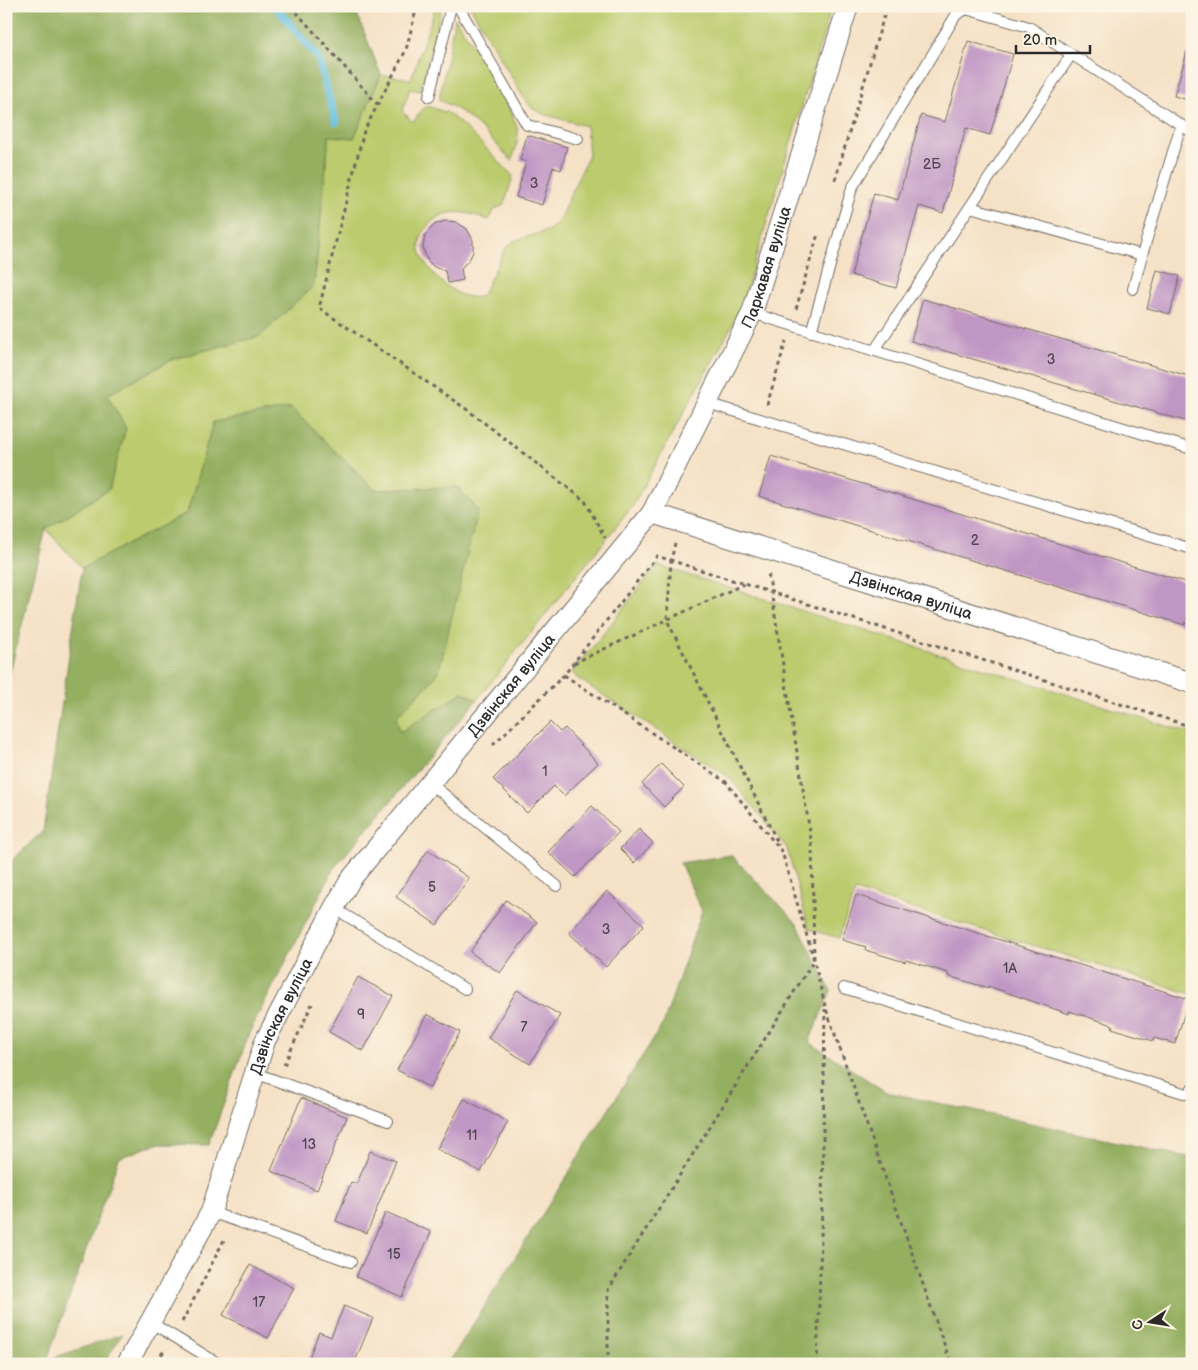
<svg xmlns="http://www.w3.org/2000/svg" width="1198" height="1370" font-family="'Balsamiq Sans',sans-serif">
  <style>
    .green { fill: #bbcb6d; stroke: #737b4c }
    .forest { fill: #94af60; stroke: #606d46 }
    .water { fill: #61bedf; stroke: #467485 }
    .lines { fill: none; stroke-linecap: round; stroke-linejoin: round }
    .stream { stroke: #61bedf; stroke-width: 8 }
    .building { fill: #c096c4 }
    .lane-casing { stroke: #726b61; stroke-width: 12 }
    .street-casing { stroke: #726b61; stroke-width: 22 }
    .path { stroke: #726b61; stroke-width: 3; stroke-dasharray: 4 4; stroke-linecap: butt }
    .lane { stroke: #fff; stroke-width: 10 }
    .street { stroke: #fff; stroke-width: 20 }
    .labels { text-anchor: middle; stroke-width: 4.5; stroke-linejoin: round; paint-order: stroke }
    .number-label { font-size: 14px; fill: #504651 }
    .street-label { font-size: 16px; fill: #2b2b2b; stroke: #fcf5e5 }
  </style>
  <rect width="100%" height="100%" fill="#fcf5e5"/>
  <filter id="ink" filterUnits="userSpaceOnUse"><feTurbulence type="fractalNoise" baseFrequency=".02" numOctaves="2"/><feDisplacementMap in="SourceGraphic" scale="10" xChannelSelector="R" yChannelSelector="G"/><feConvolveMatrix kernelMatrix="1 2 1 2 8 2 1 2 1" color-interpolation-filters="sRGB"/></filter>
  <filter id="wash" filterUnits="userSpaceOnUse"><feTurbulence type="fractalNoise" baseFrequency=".0096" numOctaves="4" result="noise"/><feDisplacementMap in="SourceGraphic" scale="20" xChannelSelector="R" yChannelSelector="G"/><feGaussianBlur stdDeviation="1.12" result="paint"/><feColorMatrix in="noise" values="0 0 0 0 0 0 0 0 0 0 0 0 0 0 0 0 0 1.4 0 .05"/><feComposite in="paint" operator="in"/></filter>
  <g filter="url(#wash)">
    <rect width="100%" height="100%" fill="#f5e1c6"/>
    <g class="green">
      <path d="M 436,6 L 442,6 L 420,91 L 410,89 L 402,111 L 412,121 L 415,120 L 422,109 L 427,106 L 448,113 L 470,132 L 513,176 L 504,205 L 495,209 L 489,220 C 464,211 444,206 426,228 C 421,234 419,243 420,250 C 425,271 459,305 482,296 L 505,249 L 513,241 L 549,230 L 558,222 L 589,154 L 586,126 L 543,114 L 532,108 L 522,95 L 470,6 L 832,6 L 740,311 L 632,507 L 477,700 L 463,692 L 400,733 L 396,717 L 438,674 L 457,487 L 375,490 L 291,408 L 211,431 L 187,513 L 82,568 L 46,529 L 109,489 L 106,395 L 173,359 L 260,336 L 314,285 L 329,135 L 354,138 L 381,75 L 411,79 Z"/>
      <path d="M 455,18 C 469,39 518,113 518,134 C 518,143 514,152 512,161 C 490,138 469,112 439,100 Z"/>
      <polygon points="657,565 1192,734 1192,994 855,891 839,938 809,929 787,848 730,778 577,678 572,672 597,642"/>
    </g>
    <g class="forest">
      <polygon points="14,6 354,6 381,75 354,138 329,136 314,285 260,336 173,359 107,395 126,428 109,489 46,529 6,688 6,73"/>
      <polygon points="291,408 375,490 457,487 478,510 438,674 396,717 400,732 463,692 477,700 334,868 250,1031 209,1145 156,1144 119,1158 47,1360 122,1334 104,1364 6,1364 6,866 43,831 82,568 187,513 213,422"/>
      <polygon points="731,855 797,923 831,991 809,1042 886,1092 1192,1158 1192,1364 448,1364 664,1022 702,911 680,863"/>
    </g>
    <polygon class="water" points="6,6 14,6 6,73"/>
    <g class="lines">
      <polyline class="stream" points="275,6 318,58 336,122"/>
    </g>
    <g id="blocks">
      <g class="building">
        <polygon points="968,41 1013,54 990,135 966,128 943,213 919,206 896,288 851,275 874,193 898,200 921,115 945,122"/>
        <polygon points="1187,52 1192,54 1192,101 1174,96"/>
        <polygon points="527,135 567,147 561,170 553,167 542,205 516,197 526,162 520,160"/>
        <polygon points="445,221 456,222 467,229 473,240 473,252 469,260 461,268 463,280 448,283 445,271 434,267 427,260 423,248 425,235 434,225"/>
        <polygon points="1157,270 1180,276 1170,314 1147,308"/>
        <polygon points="923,299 1192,377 1192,423 911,341"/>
        <polygon points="771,456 1192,584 1192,604 1185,625 759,496"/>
        <polygon points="550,722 560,732 565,728 598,763 564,796 554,786 527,813 493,779"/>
        <polygon points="661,764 684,787 664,807 642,784"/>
        <polygon points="592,806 619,832 575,877 548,852"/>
        <polygon points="639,829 653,843 634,863 620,849"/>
        <polygon points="428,850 469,878 437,925 396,897"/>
        <polygon points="607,891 644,925 606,967 569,933"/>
        <polygon points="856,895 1189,999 1175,1044 1154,1038 1153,1041 1112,1028 1113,1025 1069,1011 1069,1014 988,986 988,988 948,976 948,973 906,960 905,962 865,950 866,947 842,940"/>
        <polygon points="506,900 537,922 500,973 470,952"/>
        <polygon points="358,977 393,996 363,1051 329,1032"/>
        <polygon points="517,990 560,1015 530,1064 488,1038"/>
        <polygon points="427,1014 460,1032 430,1088 397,1070"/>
        <polygon points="301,1098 347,1117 317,1190 271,1171"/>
        <polygon points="464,1099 508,1122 481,1172 437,1149"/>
        <polygon points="370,1151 396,1161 367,1233 336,1221 351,1182 357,1184"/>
        <polygon points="386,1212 431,1232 402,1297 356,1277"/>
        <polygon points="250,1265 294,1288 268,1338 223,1315"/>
        <polygon points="344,1306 373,1318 354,1364 316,1364 308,1360 319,1332 331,1337"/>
      </g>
    </g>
  </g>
  <g filter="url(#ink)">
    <use href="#blocks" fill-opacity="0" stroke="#726b61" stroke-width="1"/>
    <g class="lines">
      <defs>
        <g id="lane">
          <polyline points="458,6 527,125 578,139"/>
          <polyline points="429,97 451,6"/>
          <polyline points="970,207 1142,255 1133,289"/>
          <polyline points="1142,255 1181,125"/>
          <polyline points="752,313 1192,449"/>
          <polyline points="811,332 852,188 956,15 966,9 1029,27 1192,132"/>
          <polyline points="874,351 1071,55"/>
          <polyline points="707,403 1192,549"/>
          <polyline points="430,783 557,886"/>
          <polyline points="334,908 465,989"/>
          <polyline points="844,988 1190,1095 1192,1088"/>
          <polyline points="255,1073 388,1121"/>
          <polyline points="211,1212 351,1262"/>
          <polyline points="150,1322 219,1364"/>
        </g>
        <g id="street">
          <path id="s1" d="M 652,513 L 1192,683"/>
          <path id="s2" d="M 127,1364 L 211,1212 L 265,1041 L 334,908 L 351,879 L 652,513 L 752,313 L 848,6"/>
        </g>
      </defs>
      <use href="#lane" class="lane-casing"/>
      <use href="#street" class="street-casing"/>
      <g class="path">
        <polyline points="291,6 378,105"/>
        <polyline points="417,6 406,50 364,131 319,308 469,411 585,501 605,538"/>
        <polyline points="835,180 887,6"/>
        <polyline points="796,309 818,234"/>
        <polyline points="767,405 786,341"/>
        <polyline points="675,543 671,561 667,620 779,845"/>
        <polyline points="574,663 744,584"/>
        <polyline points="564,675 726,782 782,852 814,960 825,1006 951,1364"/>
        <polyline points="493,745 564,675 657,556 1192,727"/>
        <polyline points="284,1065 312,1004"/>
        <polyline points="182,1322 225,1238"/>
        <polyline points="156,1361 165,1350"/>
        <polyline points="608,1364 608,1290 814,960 812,845 768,572"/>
        <polyline points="817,1364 822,1206 825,1009"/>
      </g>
      <use href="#lane" class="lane"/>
      <use href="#street" class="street"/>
    </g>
  </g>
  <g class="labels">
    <g class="number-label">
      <text x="932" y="169">2Б</text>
      <text x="534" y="188">3</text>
      <text x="1051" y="364">3</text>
      <text x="975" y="545">2</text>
      <text x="545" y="776">1</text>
      <text x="432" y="892">5</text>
      <text x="606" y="934">3</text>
      <text x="1010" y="973">1А</text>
      <text x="361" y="1019">9</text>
      <text x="524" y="1032">7</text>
      <text x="472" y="1140">11</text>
      <text x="309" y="1149">13</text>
      <text x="394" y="1259">15</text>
      <text x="259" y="1307">17</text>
    </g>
    <g class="street-label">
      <text dy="6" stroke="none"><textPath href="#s2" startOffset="1282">Паркавая вуліца</textPath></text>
      <text dy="6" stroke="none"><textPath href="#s1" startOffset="272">Дзвінская вуліца</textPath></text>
      <text dy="6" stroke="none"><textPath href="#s2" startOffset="788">Дзвінская вуліца</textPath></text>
      <text dy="6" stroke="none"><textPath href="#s2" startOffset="382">Дзвінская вуліца</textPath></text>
    </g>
  </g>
  <rect width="1198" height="1370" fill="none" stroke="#fcf5e5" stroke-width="25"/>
  <g transform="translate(1150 1322) rotate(258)" stroke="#fcf5e5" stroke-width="4" paint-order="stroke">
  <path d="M0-4L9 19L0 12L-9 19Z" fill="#2b2b2b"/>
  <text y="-8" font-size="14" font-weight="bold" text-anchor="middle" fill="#2b2b2b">С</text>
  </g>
  <path d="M1016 45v8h74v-8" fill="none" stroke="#2b2b2b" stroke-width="2.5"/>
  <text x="1023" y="45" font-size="15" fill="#2b2b2b" stroke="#fcf5e5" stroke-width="4" paint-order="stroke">20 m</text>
</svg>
